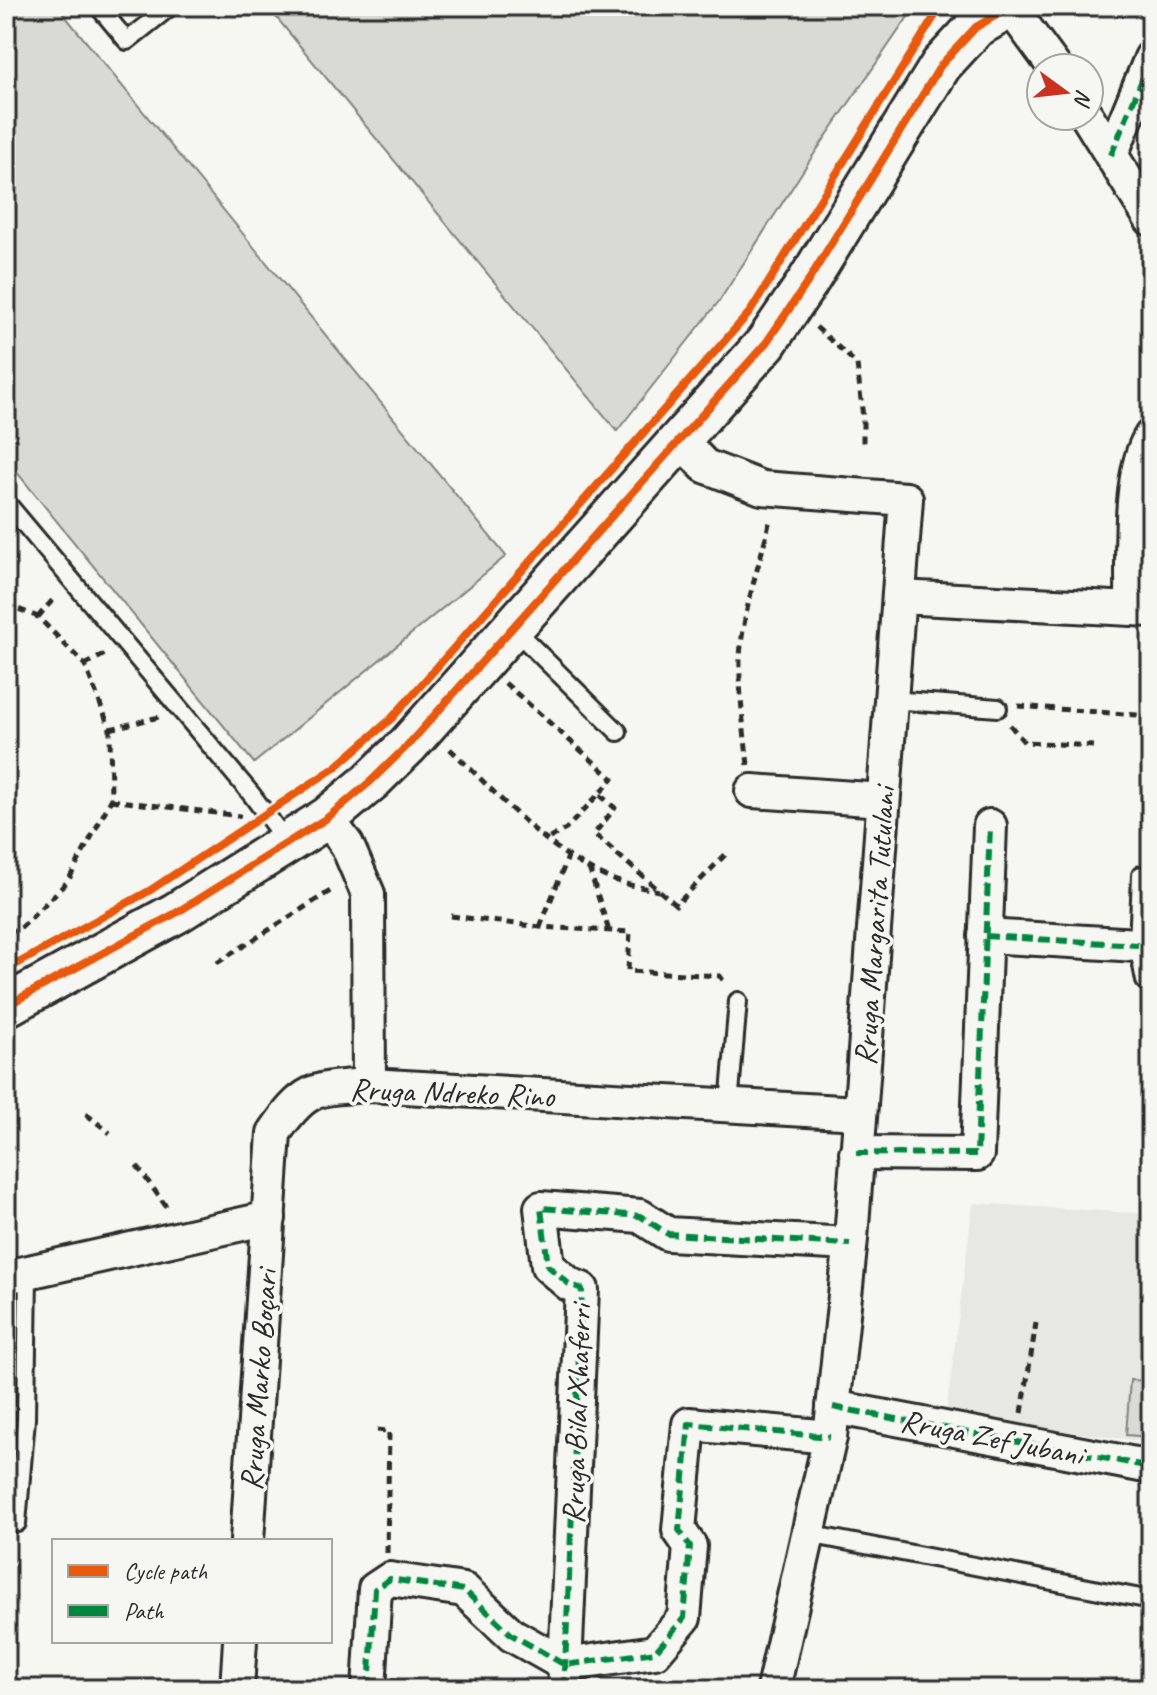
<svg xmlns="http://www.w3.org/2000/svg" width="1157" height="1695" font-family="Caveat,sans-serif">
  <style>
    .built { fill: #e7e7e3 }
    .green { fill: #d9d9d5; stroke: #828280; stroke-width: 2 }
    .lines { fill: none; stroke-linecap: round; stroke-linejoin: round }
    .service-casing { stroke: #2b2b2b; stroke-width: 22 }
    .minor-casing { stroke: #2b2b2b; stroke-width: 38 }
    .tertiary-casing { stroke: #2b2b2b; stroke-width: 46 }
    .path { stroke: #2b2b2b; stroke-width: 5; stroke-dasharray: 8 6; stroke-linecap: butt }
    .service { stroke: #f6f6f2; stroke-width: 16 }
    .minor { stroke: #f6f6f2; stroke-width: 32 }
    .tertiary { stroke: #f6f6f2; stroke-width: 40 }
    .quiet { stroke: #00873e; stroke-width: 6; stroke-dasharray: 12 6; stroke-linecap: butt }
    .cycleway-casing { stroke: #f6f6f2; stroke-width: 13 }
    .cycleway { stroke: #e8590c; stroke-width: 8 }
    .labels { text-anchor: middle; stroke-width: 7; stroke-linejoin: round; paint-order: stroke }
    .street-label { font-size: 32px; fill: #2b2b2b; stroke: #f6f6f2 }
  </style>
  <rect width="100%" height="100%" fill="#f6f6f2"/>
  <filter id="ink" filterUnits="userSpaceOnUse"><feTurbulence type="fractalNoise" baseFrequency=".0125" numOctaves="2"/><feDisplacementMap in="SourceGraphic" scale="16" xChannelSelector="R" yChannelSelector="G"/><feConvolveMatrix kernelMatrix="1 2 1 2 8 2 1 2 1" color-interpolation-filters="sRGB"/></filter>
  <g filter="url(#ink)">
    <polygon class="built" points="973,1203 1151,1214 1151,1443 946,1414"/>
    <g class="green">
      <polygon points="6,6 57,6 506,556 254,763 6,459"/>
      <polygon points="267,6 904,6 912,11 810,160 720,300 617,431"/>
      <polygon points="1130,1380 1151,1381 1151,1437 1126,1435"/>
    </g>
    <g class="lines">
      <defs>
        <g id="service">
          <polyline points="98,6 127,41 171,6"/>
          <polyline points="6,502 252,795 287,843"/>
          <polyline points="514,629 618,732"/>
          <polyline points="891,700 998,708"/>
          <polyline points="1141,875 1138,945 1145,981 1151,985"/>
          <polyline points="729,1105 738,1001"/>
          <polyline points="17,1523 26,1419 28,1272"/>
          <polyline points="808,1534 1151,1600"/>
        </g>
        <g id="minor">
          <polyline points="1010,7 1055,68"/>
          <polyline points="1087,116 1151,219"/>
          <polyline points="1111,155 1151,58"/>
          <polyline points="681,441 705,466 762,488 906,499 851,1239 830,1437 773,1689"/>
          <polyline points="899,597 1151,610"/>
          <path d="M 1132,608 C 1133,563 1127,472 1151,436"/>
          <polyline points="752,791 883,800"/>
          <polyline points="327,818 347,845 368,894 369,1085"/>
          <polyline points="985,936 1138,945"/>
          <polyline points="856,1153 977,1154 990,826"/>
          <polyline points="6,1277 269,1218"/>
          <polyline points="833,1407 1151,1467"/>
          <path d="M 247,1541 L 274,1133 C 306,1086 315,1089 369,1085 L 859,1113"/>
          <polyline points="237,1689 240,1641"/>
          <polyline points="369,1689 375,1589 390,1579 464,1590 512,1635 565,1665 655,1652 684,1618 690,1546 679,1530 689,1424 830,1437"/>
          <polyline points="564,1689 582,1289 569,1284 548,1266 541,1208 640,1216 668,1234 850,1244"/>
        </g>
        <polyline id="tertiary" points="6,1006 176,913 327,818 371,781 408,745 766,343 807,283 941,65 976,27 1012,6"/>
      </defs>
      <use href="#service" class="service-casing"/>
      <use href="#minor" class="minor-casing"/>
      <use href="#tertiary" class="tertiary-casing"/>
      <g class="path">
        <polyline points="816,327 857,364 863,418 863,447"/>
        <polyline points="6,604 38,617 85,665 110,729 111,800 68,881 22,927 6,933"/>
        <polyline points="38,617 56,596"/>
        <polyline points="85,665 105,654"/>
        <polyline points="505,683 613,779 566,829 546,840"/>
        <polyline points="1018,706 1151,716"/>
        <polyline points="1010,725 1024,742 1093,746"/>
        <polyline points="110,729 159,717"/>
        <path d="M 450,749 C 499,795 557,864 623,883 C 635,887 647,888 659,891"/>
        <path d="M 748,765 C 744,730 739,694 740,659 C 742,612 760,565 770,519"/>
        <polyline points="600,795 615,808 594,834 676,905 726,854"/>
        <polyline points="111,800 241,816"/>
        <polyline points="589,868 609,931"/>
        <polyline points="451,916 540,927 630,932 628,971 720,976 726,984"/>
        <polyline points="540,927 568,857"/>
        <polyline points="217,963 335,888"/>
        <polyline points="86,1114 110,1133"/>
        <polyline points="137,1166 168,1209"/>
        <polyline points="1022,1413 1036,1323"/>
        <polyline points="377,1430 389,1431 387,1553"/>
      </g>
      <use href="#service" class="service"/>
      <use href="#minor" class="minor"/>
      <use href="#tertiary" class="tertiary"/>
      <g class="quiet">
        <polyline points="1111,155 1151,58"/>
        <polyline points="985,936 1138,945"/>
        <polyline points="856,1153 977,1154 990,826"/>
        <polyline points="833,1407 1151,1467"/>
        <polyline points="369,1689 375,1589 390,1579 464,1590 512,1635 565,1665 655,1652 684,1618 690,1546 679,1530 689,1424 830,1437"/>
        <polyline points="564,1689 582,1289 569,1284 548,1266 541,1208 640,1216 668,1234 850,1244"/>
      </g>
      <defs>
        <g id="cycleway">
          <polyline points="6,970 149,891 336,767 392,718 750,312 941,6"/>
          <polyline points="6,1006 176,913 327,818 371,781 408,745 766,343 807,283 941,65 976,27 1012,6"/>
        </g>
      </defs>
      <use href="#cycleway" class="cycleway-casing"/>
      <use href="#cycleway" class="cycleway"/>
    </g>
  </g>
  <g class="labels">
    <g class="street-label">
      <text transform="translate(874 926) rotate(-86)" y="11">Rruga Margarita Tutulani</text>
      <text transform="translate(452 1092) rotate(2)" y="11">Rruga Ndreko Rino</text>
      <text transform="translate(258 1380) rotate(-86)" y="11">Rruga Marko Boçari</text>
      <text transform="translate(576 1414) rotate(-88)" y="11">Rruga Bilal Xhaferri</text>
      <text transform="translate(992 1437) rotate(11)" y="11">Rruga Zef Jubani</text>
    </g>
  </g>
  <rect width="1157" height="1695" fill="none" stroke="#f6f6f2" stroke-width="32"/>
  <rect x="16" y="16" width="1125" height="1663" fill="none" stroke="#2b2b2b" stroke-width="3" filter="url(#ink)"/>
  <rect x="52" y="1539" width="280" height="104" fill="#f6f6f2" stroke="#a5a5a2" stroke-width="2"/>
  <rect x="68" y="1565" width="40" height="12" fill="#e8590c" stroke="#a5a5a2" stroke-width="2"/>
  <text x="124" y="1579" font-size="24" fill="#2b2b2b">Cycle path</text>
  <rect x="68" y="1605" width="40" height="12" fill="#00873e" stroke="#a5a5a2" stroke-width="2"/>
  <text x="124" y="1619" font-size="24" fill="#2b2b2b">Path</text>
  <g transform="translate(1065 92) rotate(105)"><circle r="38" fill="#f6f6f2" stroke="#a5a5a2" stroke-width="2"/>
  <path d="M0-6L14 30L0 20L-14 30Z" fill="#c8321e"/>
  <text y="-12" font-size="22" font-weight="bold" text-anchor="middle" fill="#2b2b2b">N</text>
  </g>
</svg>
